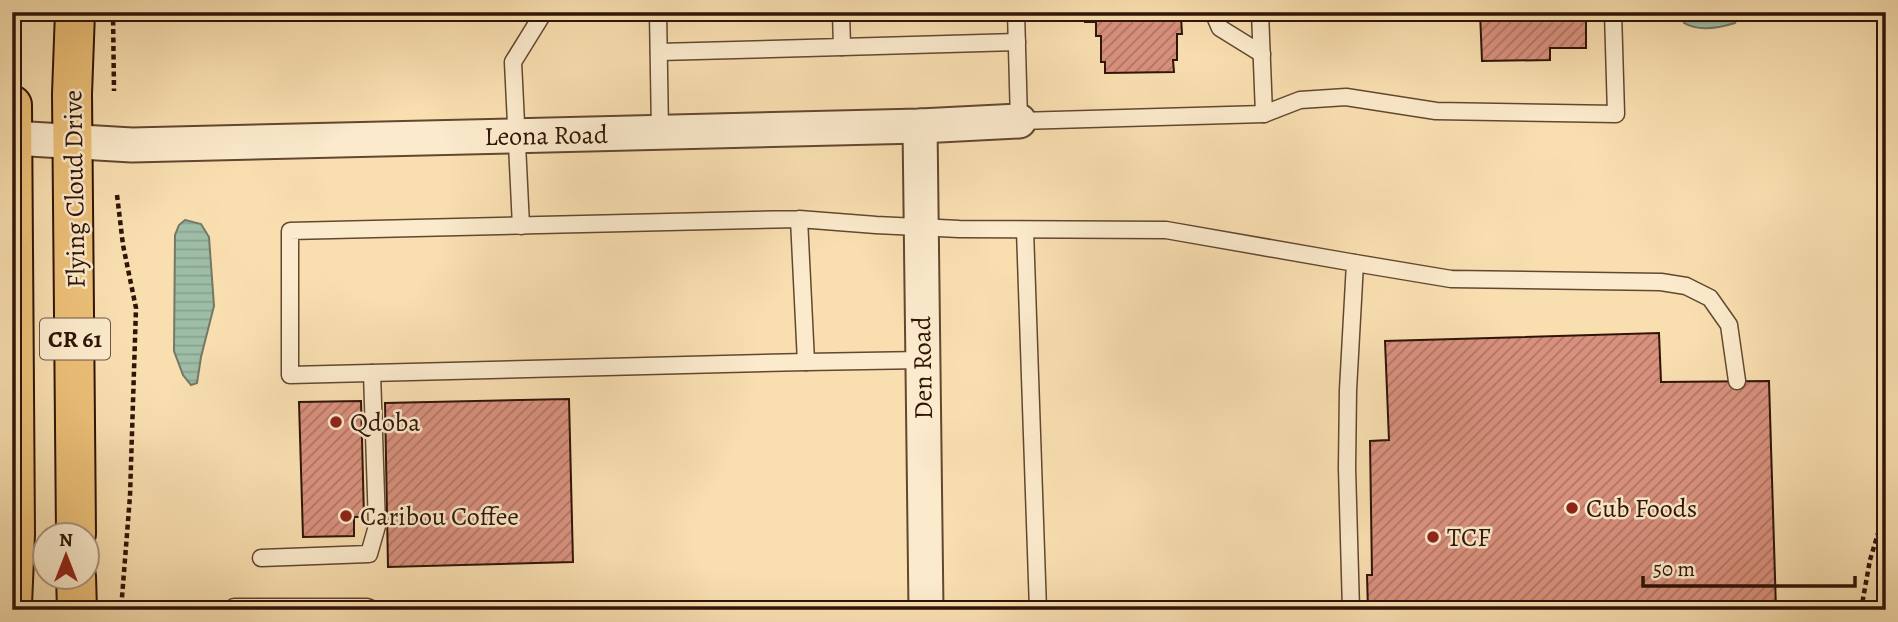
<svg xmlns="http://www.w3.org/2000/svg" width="1898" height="622" font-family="Alegreya,serif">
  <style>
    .water { fill: url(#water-rules); stroke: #727967; stroke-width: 2 }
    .building { fill: url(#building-hatch); stroke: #2f1407; stroke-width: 2 }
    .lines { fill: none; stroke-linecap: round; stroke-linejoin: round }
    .service-casing { stroke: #624731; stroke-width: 19 }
    .minor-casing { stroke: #624731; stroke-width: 37 }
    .primary-casing { stroke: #2f1407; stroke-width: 42 }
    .path { stroke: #2f1407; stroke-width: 4.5; stroke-dasharray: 5 3.5; stroke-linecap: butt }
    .service { stroke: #fbeacc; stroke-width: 16 }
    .minor { stroke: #fbeacc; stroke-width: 33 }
    .primary { stroke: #ecc078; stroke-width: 38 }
    .poi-dot { fill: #8f2418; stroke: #fbeacc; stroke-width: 2.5 }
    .labels { text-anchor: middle; stroke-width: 5; stroke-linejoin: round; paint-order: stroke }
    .shield { fill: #fbeacc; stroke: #6c5442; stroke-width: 2 }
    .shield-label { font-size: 24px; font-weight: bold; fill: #2f1407 }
    .street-label { font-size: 26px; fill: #2f1407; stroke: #fbeacc }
    .poi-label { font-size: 26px; fill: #2f1407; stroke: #fbeacc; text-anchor: start }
  </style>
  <defs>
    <pattern id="water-rules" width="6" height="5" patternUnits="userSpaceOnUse" patternTransform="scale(1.75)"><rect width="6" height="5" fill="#9ebda7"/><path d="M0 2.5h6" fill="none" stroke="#88a28e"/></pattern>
    <pattern id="building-hatch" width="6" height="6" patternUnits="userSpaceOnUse" patternTransform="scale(1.75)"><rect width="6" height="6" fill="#d9917e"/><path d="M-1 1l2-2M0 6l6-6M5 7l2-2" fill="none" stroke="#b07565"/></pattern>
  </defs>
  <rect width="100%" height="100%" fill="#f9dfb0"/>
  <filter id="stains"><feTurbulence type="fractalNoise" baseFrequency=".00286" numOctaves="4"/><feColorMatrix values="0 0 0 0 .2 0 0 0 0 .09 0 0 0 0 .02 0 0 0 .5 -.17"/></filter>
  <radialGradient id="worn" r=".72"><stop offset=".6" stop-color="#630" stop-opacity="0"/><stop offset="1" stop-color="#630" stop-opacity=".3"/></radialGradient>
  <g class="water">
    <path d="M 1684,12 L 1741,12 L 1735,23 C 1719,28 1699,32 1684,23 Z"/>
    <polygon points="185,220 201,224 209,237 214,306 201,357 197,383 191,385 183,375 174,351 175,235 179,225"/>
  </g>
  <g class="building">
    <polygon points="720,12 747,12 747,14 721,14"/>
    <polygon points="1085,12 1236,12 1236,15 1181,16 1182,34 1177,34 1177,60 1173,60 1174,72 1105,73 1105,62 1101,62 1101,36 1096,36 1096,22 1085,22"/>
    <polygon points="1480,12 1586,12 1586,48 1550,48 1550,60 1482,61"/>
    <polygon points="1659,333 1661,382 1769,381 1776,610 1368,610 1367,575 1372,575 1370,441 1389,440 1385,341"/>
    <polygon points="569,399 573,562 388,567 385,403"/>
    <polygon points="361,401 364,517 354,517 354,536 303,537 299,402"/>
  </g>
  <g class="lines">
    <defs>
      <g id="service">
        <polyline points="658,12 660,132"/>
        <polyline points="1016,12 1019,121 1264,114 1300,100 1346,97 1436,111 1616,114 1613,12"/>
        <polyline points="1213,12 1220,28 1262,54"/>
        <polyline points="1260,12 1264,114"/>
        <polyline points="842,47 1017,42"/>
        <polyline points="659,52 842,47 841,12"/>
        <polyline points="799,219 806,362 290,375 290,231 799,219 876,225 959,229 1166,230 1355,263 1348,390 1347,468 1351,610"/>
        <polyline points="521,226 513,62 544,12"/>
        <polyline points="1025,230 1038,610"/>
        <polyline points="1355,263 1451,279 1661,282 1686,286 1710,298 1729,325 1737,381"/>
        <polyline points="806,362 922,360"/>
        <polyline points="261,558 369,554 377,526 372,373"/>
        <polyline points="234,610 234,607 367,607 374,610"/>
      </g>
      <g id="minor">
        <polyline points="920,126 926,610"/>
        <polyline points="12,138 132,145 920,126 1019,121"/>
      </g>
      <g id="primary">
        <polyline points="75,12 72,94 76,534"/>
        <polyline points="12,105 15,534 12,605"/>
        <polyline points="76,576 77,610"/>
      </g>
    </defs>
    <use href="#service" class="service-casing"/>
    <use href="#minor" class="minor-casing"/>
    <use href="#primary" class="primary-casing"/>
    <g class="path">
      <polyline points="113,12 114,91"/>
      <polyline points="117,195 123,245 136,308 130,496 121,610"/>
      <polyline points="1861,610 1870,560 1886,507"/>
    </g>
    <use href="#service" class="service"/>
    <use href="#minor" class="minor"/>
    <use href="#primary" class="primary"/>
  </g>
  <g class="poi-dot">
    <circle cx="336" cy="422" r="7"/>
    <circle cx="1572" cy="508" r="7"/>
    <circle cx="346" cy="516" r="7"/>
    <circle cx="1433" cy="537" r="7"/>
  </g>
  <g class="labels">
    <rect class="shield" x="40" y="318.5" width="70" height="41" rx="5"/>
    <g class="shield-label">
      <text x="75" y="347">CR 61</text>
    </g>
    <g class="street-label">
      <text transform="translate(546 135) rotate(-1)" y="9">Leona Road</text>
      <text transform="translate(74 189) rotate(-91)" y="9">Flying Cloud Drive</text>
      <text transform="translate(922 368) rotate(-91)" y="9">Den Road</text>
    </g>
    <g class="poi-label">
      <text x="350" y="431">Qdoba</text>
      <text x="1586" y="517">Cub Foods</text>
      <text x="360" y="525">Caribou Coffee</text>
      <text x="1447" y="546">TCF</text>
    </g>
  </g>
  <rect width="1898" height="622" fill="none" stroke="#f9dfb0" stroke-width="42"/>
  <rect x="14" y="14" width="1870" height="594" fill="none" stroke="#2f1407" stroke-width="3.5"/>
  <rect x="21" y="21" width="1856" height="580" fill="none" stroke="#2f1407" stroke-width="2"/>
  <g transform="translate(66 556)"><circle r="33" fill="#fbeacc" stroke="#a9947d" stroke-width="2"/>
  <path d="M0-5L12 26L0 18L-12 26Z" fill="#8f2418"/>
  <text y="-10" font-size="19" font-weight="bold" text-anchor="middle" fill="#2f1407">N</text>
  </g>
  <path d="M1643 576v10h212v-10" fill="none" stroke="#2f1407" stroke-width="3.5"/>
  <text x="1653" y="576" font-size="21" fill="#2f1407" stroke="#fbeacc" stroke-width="5" paint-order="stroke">50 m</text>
  <rect width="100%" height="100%" filter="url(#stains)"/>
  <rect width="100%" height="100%" fill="url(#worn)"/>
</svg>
